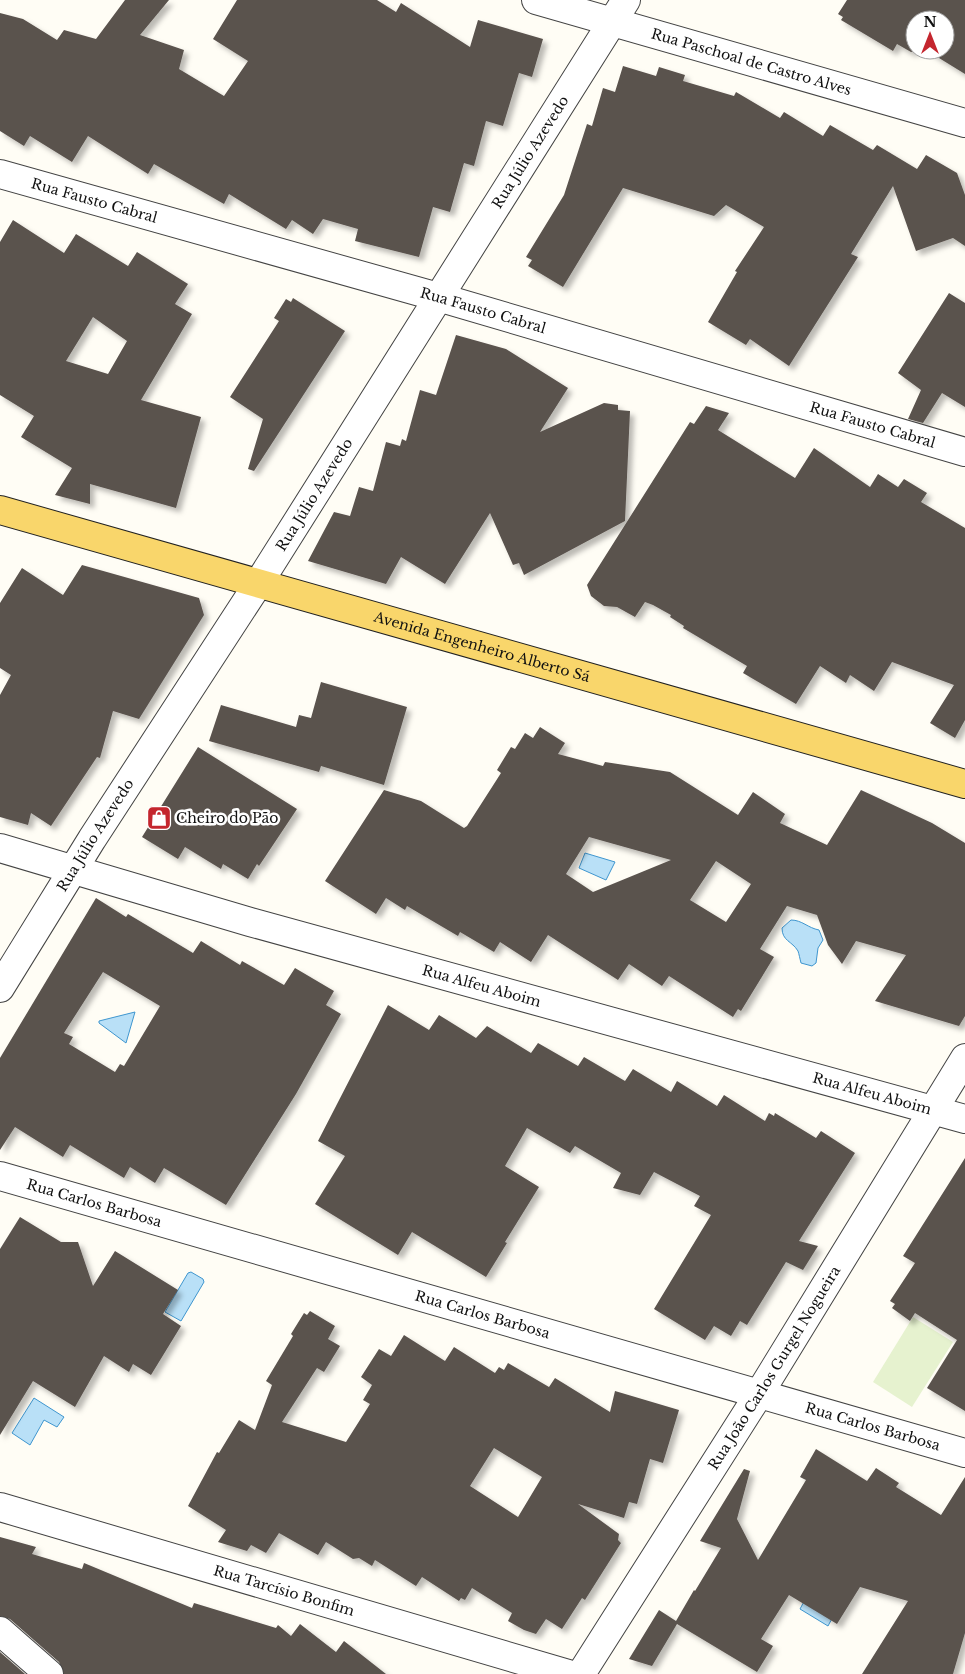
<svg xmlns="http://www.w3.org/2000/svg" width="965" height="1674" font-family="'Libre Baskerville',serif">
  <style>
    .pitch { fill: #e6f2cf }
    .water { fill: #b9e0f7; stroke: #3f96cf }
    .building { fill: #5a524d; fill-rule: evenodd; filter: url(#shadow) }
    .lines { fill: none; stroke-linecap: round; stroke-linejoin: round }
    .minor-casing { stroke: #444; stroke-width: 30 }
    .major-casing { stroke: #222; stroke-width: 30 }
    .minor { stroke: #fff; stroke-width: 28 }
    .major { stroke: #f9d66b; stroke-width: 28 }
    .labels { text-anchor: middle; stroke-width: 5; stroke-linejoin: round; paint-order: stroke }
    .street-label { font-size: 14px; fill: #111; stroke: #fff }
    .poi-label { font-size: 14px; fill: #111; stroke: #fff; text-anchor: start }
  </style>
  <defs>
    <filter id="shadow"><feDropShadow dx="4.5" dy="4.5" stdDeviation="2.5" flood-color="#0004"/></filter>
  </defs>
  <rect width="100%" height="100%" fill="#fffdf5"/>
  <polygon class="pitch" points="913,1317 953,1342 912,1407 873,1382"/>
  <g class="water">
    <polygon points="585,853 615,862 606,880 579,868"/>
    <path d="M 791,920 C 802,920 808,928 819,930 L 823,940 L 818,948 L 816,963 L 812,966 L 801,963 C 800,959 799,954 798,951 C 792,941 782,941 782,928 Z"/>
    <polygon points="135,1012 126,1043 99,1023 99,1021"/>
    <polygon points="191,1272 203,1279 204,1282 181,1321 165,1312 188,1273"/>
    <polygon points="34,1398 64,1417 57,1427 44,1420 30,1445 12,1433"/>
    <polygon points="808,1594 836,1611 828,1626 800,1609"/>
  </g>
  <g class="building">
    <polygon points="125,0 169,0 140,35 184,50 179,69 224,96 248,61 213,39 237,0 377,0 396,12 401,3 470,47 478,20 543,39 532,77 519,73 503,126 486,121 474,166 464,163 450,212 433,207 419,257 355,241 358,229 323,219 313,234 292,220 286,229 229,194 224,204 154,164 148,174 88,136 72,162 30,136 24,146 0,131 0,13 23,19 57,40 64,30 96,39"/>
    <polygon points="847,0 965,0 965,74 926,50 945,50 945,20 915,20 915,50 920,50 911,52 897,44 893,51 841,20 843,17 838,14"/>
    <polygon points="623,66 656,76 659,67 685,75 683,81 734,96 736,92 780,118 784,112 823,136 830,125 873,150 877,145 917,169 926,155 957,173 965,195 965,246 953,238 916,251 893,186 851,254 858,257 789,366 750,339 746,345 708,322 737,272 735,271 764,227 726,205 714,216 623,188 563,287 528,266 532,260 526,257 564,195 587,124 592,126 603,88 615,92"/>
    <path d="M 13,220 L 64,253 L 76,234 L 128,266 L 137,252 L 188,284 L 175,304 L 192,314 L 141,400 L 201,417 L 176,508 L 90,484 L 90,504 L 55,495 L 72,468 L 21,437 L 34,416 L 0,395 L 0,242 ZM 93,317 L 127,341 L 108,374 L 66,361 Z"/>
    <polygon points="949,293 965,303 965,407 942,393 923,423 908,419 921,390 898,373"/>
    <polygon points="293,298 345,331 254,471 248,469 263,419 230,397 279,321 274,318 286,299 291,302"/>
    <polygon points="456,335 506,349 568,388 540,432 604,403 618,405 618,410 630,411 625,521 524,575 519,563 513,565 490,513 445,584 401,557 386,584 308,561 334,512 350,516 359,487 373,491 386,442 400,446 402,439 406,441 420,390 436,395"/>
    <polygon points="706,406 729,413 718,430 795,478 814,448 870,487 878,474 898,487 904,479 927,493 921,502 965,528 965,720 955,738 930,723 954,685 892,662 874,691 850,675 846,683 820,666 796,704 743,673 747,666 683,628 684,626 670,617 671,615 653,605 645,602 635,617 617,607 604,606 591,596 587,585 690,422 694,424"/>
    <polygon points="82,565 199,598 204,615 139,719 113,711 100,758 97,757 51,826 31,813 28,825 0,817 0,695 11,675 0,668 0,603 22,568 63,595"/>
    <polygon points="321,682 407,707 384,785 321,766 319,772 209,741 221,705 296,727 299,715 311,718"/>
    <path d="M 540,727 L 565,743 L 558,754 L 603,766 L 605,762 L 670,772 L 738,815 L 753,792 L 785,814 L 780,823 L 827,845 L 861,790 L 932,823 L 965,843 L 965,1016 L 959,1026 L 875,1001 L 906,955 L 856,941 L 842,964 L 828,945 L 817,915 L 787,906 L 760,949 L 774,957 L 741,1011 L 738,1009 L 733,1017 L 669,976 L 662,986 L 629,964 L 618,980 L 548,935 L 531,962 L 500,942 L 494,952 L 460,932 L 458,936 L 407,906 L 405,910 L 386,898 L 376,914 L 325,881 L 384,790 L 421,801 L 464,828 L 467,826 L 501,773 L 497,770 L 511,747 L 515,749 L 525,733 L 533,738 ZM 589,837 L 671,860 L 593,892 L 566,874 ZM 716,861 L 751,884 L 726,922 L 690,900 Z"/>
    <polygon points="198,747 297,809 259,866 257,864 248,879 223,864 221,869 185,847 178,859 142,837"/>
    <path d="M 96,898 L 126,917 L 128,914 L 193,953 L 201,941 L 240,965 L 242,961 L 284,985 L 295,968 L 334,991 L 326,1005 L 341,1014 L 296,1094 L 226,1205 L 164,1168 L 155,1183 L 130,1167 L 124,1178 L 70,1145 L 63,1157 L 15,1127 L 0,1150 L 0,1058 ZM 103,972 L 160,1006 L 124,1066 L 120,1064 L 115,1072 L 69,1044 L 73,1037 L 64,1033 Z"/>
    <polygon points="388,1005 429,1030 439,1015 476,1038 487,1026 531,1053 538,1043 578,1066 584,1057 625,1081 633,1069 671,1092 677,1081 717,1106 724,1095 765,1121 769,1113 774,1116 775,1113 816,1138 821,1131 855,1153 799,1241 818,1246 803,1270 786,1262 747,1325 740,1321 731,1336 714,1326 705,1340 654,1309 711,1215 694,1206 700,1196 654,1172 640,1195 613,1188 621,1173 575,1146 570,1153 527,1128 505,1166 539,1187 505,1242 507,1243 486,1277 412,1232 398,1255 315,1204 345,1156 318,1141"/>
    <polygon points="965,1158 965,1411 927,1388 957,1340 915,1313 910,1321 892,1308 895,1304 890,1301 915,1263 903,1256"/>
    <polygon points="20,1217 61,1242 78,1242 93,1286 115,1251 178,1290 163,1314 181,1326 151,1375 133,1364 129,1372 104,1356 75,1407 33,1381 0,1435 0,1249"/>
    <path d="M 310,1311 L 335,1326 L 328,1339 L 340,1346 L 324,1372 L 317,1368 L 282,1422 L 346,1442 L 370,1404 L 363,1400 L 372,1385 L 361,1377 L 379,1349 L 391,1356 L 404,1335 L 445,1361 L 454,1347 L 495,1373 L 499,1367 L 504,1370 L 508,1363 L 549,1387 L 555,1378 L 610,1412 L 615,1391 L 679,1410 L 663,1463 L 650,1459 L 637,1504 L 629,1502 L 624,1518 L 578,1504 L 619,1534 L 618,1540 L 621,1543 L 585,1600 L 582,1598 L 562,1629 L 546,1619 L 536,1634 L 524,1630 L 508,1621 L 512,1613 L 472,1588 L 465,1600 L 461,1598 L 459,1601 L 422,1577 L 416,1586 L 375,1560 L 372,1566 L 359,1558 L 353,1559 L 326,1542 L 318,1555 L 279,1533 L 266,1553 L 251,1545 L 247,1551 L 218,1542 L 226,1530 L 188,1506 L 217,1452 L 219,1453 L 239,1420 L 255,1430 L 272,1385 L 266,1381 L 293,1336 L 291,1334 L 304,1313 L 307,1315 ZM 494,1448 L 542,1477 L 518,1517 L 470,1486 Z"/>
    <polygon points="816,1449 867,1481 876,1468 899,1483 896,1487 941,1515 965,1477 965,1633 953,1674 862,1674 908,1601 860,1587 837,1624 789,1595 761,1639 773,1646 757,1672 677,1624 652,1666 629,1659 659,1610 676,1621 694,1590 695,1591 721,1548 700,1541 744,1469 750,1471 737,1519 758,1560 806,1480 800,1477"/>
    <polygon points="0,1537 36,1547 32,1554 82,1569 84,1563 192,1608 194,1603 276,1628 278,1625 291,1636 300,1624 336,1652 344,1641 386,1674 64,1674 59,1662 10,1619 0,1616"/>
    <polygon points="0,1652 25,1674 0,1674"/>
  </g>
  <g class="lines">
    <defs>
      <g id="minor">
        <path id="s1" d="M 536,0 L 965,123"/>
        <path id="s2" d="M 0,174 L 438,297 L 965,452"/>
        <path id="s3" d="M 0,848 L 250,922 L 965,1119"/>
        <path id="s4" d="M 0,988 L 92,839 L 258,584 L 626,0"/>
        <path id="s5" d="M 0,1176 L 965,1453"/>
        <path id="s6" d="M 0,1507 L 568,1674"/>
        <polyline points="0,1631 49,1674"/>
        <path id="s7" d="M 581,1674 L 759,1394 L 965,1058"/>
      </g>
      <g id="major">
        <path id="s8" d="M 0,510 L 965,784"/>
      </g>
    </defs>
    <use href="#minor" class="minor-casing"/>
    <use href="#major" class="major-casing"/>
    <use href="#minor" class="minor"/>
    <use href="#major" class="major"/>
  </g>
  <defs>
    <symbol id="shop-square" viewBox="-11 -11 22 22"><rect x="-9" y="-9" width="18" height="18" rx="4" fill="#c4262e" stroke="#fff"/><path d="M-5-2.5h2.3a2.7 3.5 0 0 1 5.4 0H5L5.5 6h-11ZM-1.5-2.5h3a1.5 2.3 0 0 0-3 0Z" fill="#fff"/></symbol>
  </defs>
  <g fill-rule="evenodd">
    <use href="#shop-square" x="145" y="804" width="28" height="28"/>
  </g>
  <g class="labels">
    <g class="street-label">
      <text dy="5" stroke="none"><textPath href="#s1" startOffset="224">Rua Paschoal de Castro Alves</textPath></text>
      <text dy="5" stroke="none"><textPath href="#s4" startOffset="990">Rua Júlio Azevedo</textPath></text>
      <text dy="5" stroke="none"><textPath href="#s2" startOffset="98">Rua Fausto Cabral</textPath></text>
      <text dy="5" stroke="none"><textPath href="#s2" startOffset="502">Rua Fausto Cabral</textPath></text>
      <text dy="5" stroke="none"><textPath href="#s2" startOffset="908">Rua Fausto Cabral</textPath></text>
      <text dy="5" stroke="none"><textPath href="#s4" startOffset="585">Rua Júlio Azevedo</textPath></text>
      <text dy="5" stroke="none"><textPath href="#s8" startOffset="501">Avenida Engenheiro Alberto Sá</textPath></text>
      <text dy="5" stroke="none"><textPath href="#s4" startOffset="180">Rua Júlio Azevedo</textPath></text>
      <text dy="5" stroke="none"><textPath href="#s3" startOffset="501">Rua Alfeu Aboim</textPath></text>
      <text dy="5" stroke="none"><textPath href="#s3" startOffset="906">Rua Alfeu Aboim</textPath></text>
      <text dy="5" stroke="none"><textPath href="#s5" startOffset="98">Rua Carlos Barbosa</textPath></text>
      <text dy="5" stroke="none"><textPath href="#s5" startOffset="502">Rua Carlos Barbosa</textPath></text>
      <text dy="5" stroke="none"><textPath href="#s7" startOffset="362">Rua João Carlos Gurgel Nogueira</textPath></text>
      <text dy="5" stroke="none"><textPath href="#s5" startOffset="908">Rua Carlos Barbosa</textPath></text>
      <text dy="5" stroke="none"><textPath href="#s6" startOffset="296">Rua Tarcísio Bonfim</textPath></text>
    </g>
    <g class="poi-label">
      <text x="176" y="823">Cheiro do Pão</text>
    </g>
  </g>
  <g transform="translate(930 35)"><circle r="24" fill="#ffffff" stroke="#a0a0a0"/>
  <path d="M0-4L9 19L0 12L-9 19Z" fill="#c4262e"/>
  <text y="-8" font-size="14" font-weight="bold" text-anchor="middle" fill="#111111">N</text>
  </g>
</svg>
